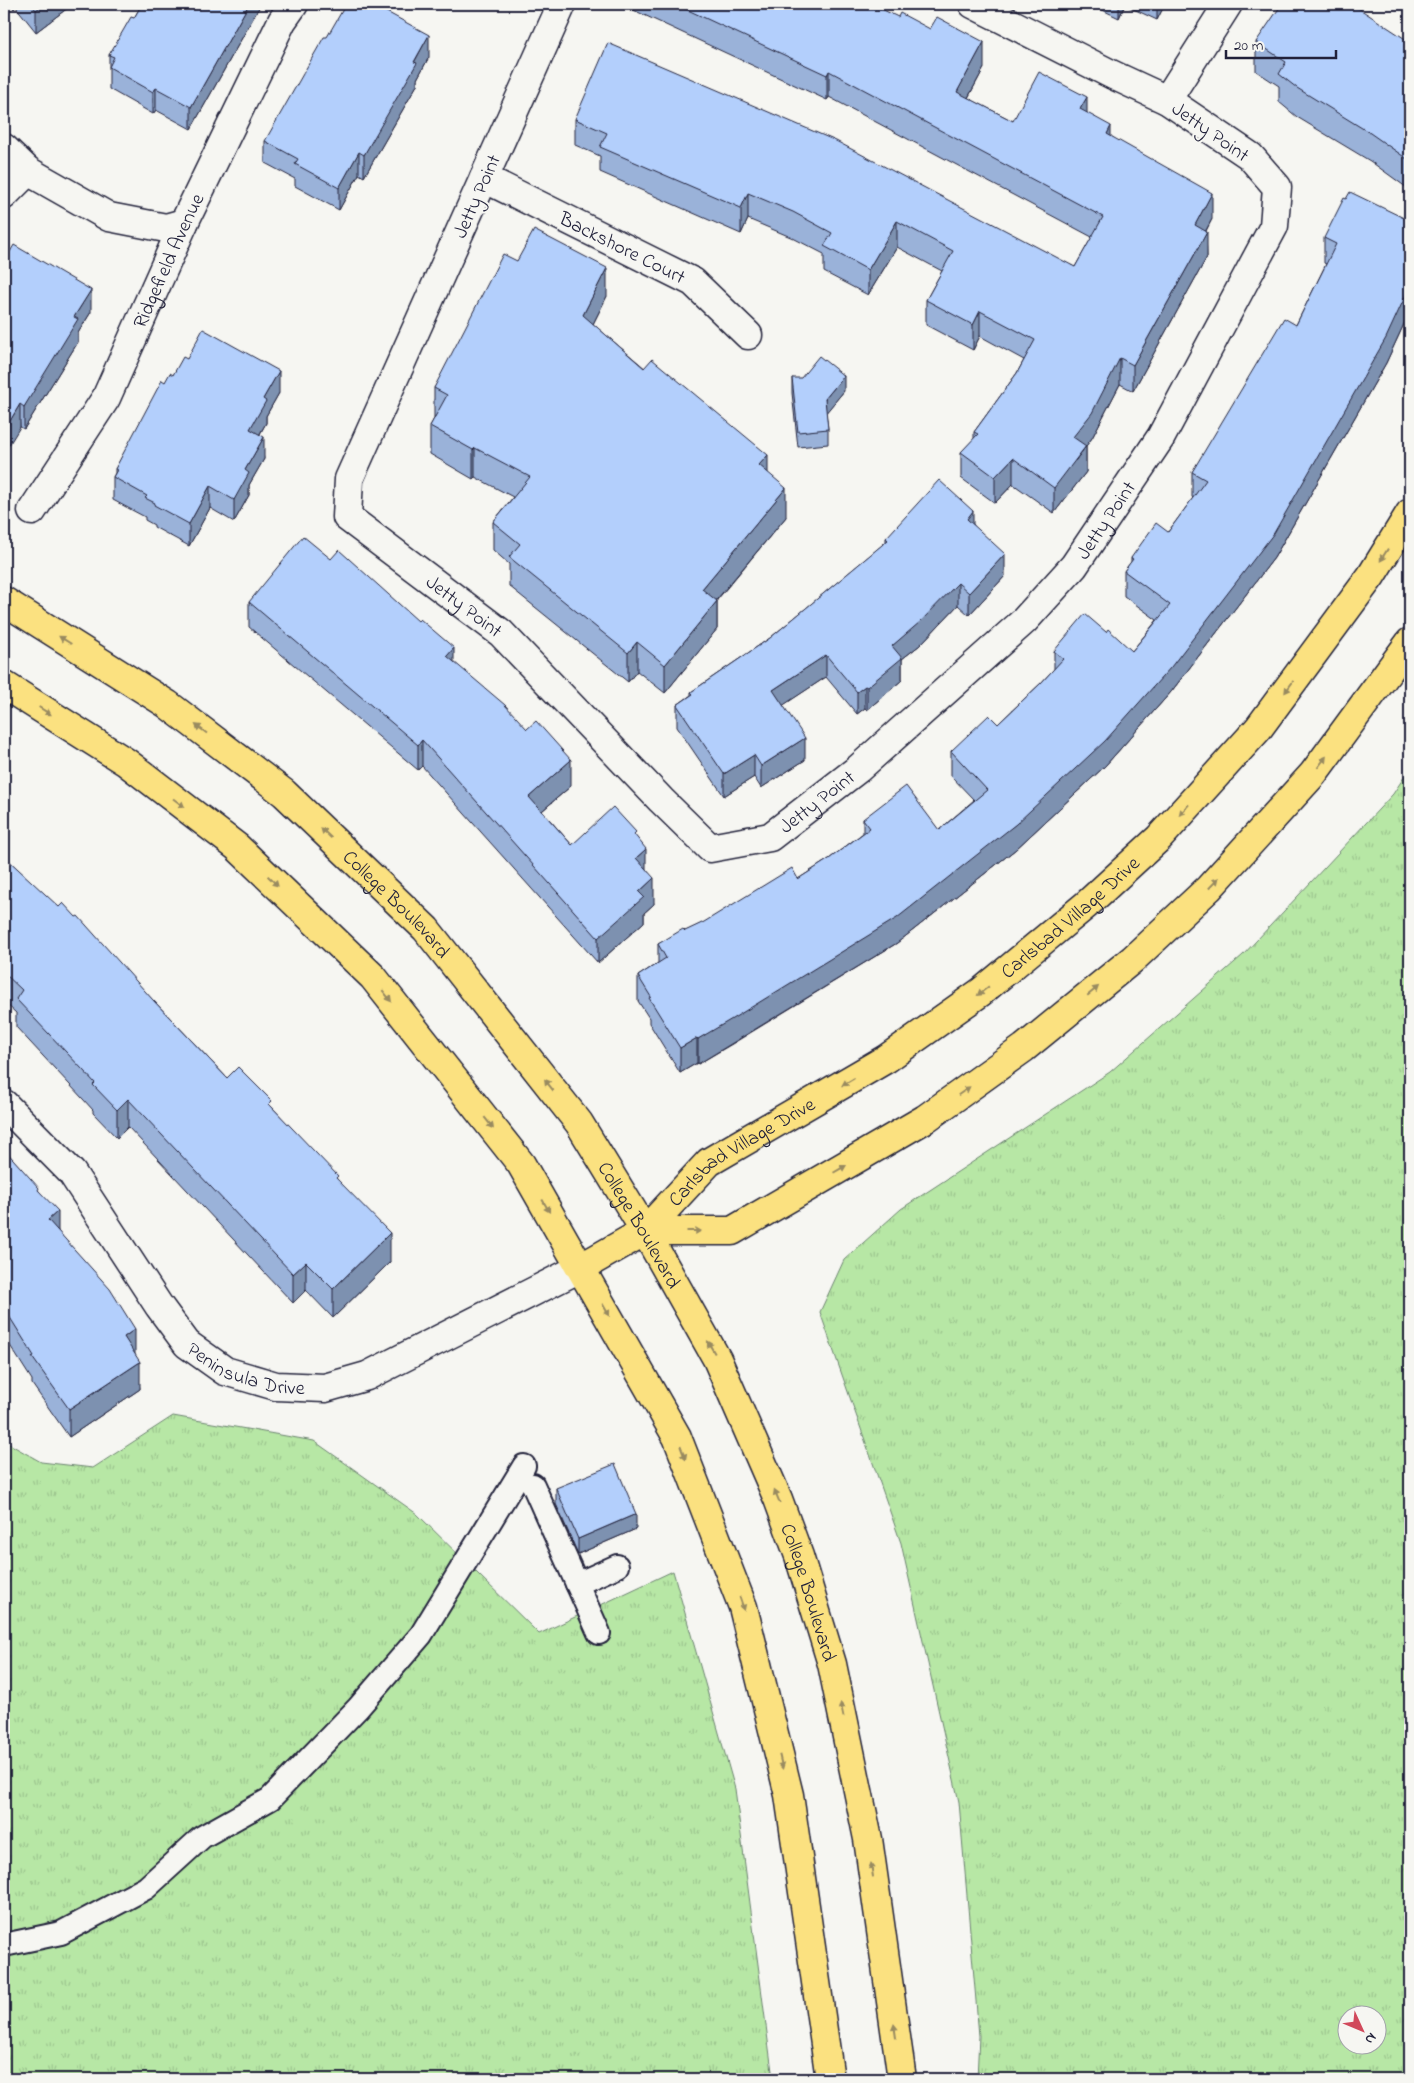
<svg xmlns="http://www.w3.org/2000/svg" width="1414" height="2083" font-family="'Indie Flower',sans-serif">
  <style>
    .grass { fill: url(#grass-tufts); stroke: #6c8470; fill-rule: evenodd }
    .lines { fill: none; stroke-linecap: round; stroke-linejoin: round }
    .lane-casing { stroke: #22223b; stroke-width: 26 }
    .street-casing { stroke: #22223b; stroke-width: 31 }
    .primary-casing { stroke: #22223b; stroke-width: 31 }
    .lane { stroke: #f6f6f2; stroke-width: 22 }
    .street { stroke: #f6f6f2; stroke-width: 28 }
    .primary { stroke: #fbe180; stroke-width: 28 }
    .wall { fill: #9ab2d9; stroke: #22223b }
    .shaded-wall { fill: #7d91b0; stroke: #22223b }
    .building { fill: #b3cffc; stroke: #22223b }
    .oneway { fill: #998b61 }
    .labels { text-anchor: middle; stroke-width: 4; stroke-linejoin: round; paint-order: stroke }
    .street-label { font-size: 20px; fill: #22223b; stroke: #f6f6f2 }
  </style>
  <defs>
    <pattern id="grass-tufts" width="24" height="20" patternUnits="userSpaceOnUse" patternTransform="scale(1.25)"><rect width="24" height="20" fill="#b7e7a5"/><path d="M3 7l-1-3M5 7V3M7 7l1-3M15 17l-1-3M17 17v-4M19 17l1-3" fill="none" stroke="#9dc68f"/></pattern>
  </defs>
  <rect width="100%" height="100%" fill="#f6f6f2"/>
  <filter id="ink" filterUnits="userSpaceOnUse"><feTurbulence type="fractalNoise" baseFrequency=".02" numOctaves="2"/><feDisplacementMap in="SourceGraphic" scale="10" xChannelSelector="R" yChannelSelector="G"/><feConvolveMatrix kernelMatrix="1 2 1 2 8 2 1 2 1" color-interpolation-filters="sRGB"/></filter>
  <g filter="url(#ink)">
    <g class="grass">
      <path d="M 1410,768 L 1410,2079 L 977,2079 L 979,2036 L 959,1802 L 901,1543 L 820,1312 L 844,1260 L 901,1209 L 1110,1072 L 1243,955 L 1393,794 ZM 1346,2016 L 1376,2016 L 1376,2046 L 1346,2046 Z"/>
      <polygon points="173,1416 314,1441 417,1514 539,1634 673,1571 735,1789 773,2079 4,2079 4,1441 41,1462 93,1468"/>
    </g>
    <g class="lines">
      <defs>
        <g id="lane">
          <polyline points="533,1485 599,1633"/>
          <polyline points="577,1584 617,1566"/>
          <polyline points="4,1945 61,1933 146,1888 202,1837 270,1799 358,1708 421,1635 524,1466"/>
        </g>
        <g id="street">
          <path id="s1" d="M 562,4 L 349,479 L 347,517 L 501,633 L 661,800 L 710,848 L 770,837 L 858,769 L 1024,621 L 1074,566 L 1161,437 L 1274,226 L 1277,187 L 1250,156 L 1167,100 L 1113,75 L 973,4"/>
          <polyline points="1167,100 1228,4"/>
          <polyline points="4,148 28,171 109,217 166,228 184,223"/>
          <path id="s2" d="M 484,178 L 693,282 L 748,335"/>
          <polyline points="4,195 28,171"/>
          <path id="s3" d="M 32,511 L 106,398 L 184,223 L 282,21 L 294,4"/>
          <path id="s4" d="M 4,1104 L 72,1173 L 159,1306 L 187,1344 L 225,1371 L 276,1386 L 325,1388 L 367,1376 L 582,1267"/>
        </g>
        <g id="primary">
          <path id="s5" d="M 4,601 L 167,704 L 284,793 L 426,929 L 579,1123 L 645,1231 L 717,1359 L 778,1499 L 799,1556 L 832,1664 L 868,1839 L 902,2079"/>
          <polyline points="4,685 126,762 237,847 373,977 521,1164 677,1437 743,1607 789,1795 830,2079"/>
          <polyline points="645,1231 732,1231 925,1119 1024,1048 1133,959 1209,888 1313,774 1410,642"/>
          <path id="s6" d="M 582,1267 L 645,1231 L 709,1162 L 886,1059 L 981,992 L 1086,905 L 1159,838 L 1258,729 L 1371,576 L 1410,513"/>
        </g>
      </defs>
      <use href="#lane" class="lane-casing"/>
      <use href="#street" class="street-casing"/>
      <use href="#primary" class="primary-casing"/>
      <use href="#lane" class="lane"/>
      <use href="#street" class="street"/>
      <use href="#primary" class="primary"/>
    </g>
    <g class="wall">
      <polygon points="10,4 73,4 36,32 16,7 14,9"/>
      <polygon points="142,4 261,4 191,129 156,110 153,114 109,89 109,55 134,18"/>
      <polygon points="627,4 871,4 984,68 968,98 1013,121 1087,113 1111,136 1212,219 1206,231 1207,257 1133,391 1120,384 1092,438 1086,446 1086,472 1054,513 1013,484 995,503 961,478 961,452 974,439 974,432 1017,373 1024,360 980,336 973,350 926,325 926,300 942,271 897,247 868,295 824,272 824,254 793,238 748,219 741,234 600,172 600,156 575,145 575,119 1075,267 1092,237 829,97 827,100 627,7"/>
      <polygon points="1090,4 1165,4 1157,20 1125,5 1119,18"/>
      <polygon points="1256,42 1410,42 1410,190 1370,161 1297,117 1279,102 1279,86 1256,71"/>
      <polygon points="429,57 417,79 417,85 364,177 359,174 339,210 295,186 295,179 265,163 265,141"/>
      <polygon points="1410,221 1410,311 1386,363 1274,558 1171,692 1105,766 1016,849 897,943 732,1044 698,1064 697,1063 680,1073 649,1023 649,1018 638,1001 638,976 658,963 658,944 798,879 829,859 863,833 863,819 939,830 974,800 951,776 951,751 998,724 1041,683 1054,669 1054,651 1106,632 1132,651 1157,620 1124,596 1124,571 1131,562 1131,558 1168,532 1193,498 1192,497 1192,472 1296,325 1326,264 1324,263 1324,238"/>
      <polygon points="517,261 607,296 593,324 768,473 786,517 717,600 717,629 665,693 637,671 628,682 509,586 509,564 493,550 493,522 513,497 475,477 473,479 430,454 430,426 435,417 434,417 434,388"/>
      <polygon points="4,262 91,312 78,333 78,342 24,429 20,427"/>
      <polygon points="187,359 279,393 266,416 266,423 260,434 264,459 249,485 249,495 234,522 210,508 189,546 154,527 154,525 145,520 145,517 113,500 113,477 115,473 115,469 165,382 173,375"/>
      <polygon points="792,378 844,391 826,412 828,429 828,444 798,447 792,393"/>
      <polygon points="973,524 1005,576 969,615 958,605 920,645 902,659 902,680 867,710 865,708 857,714 826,677 783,705 805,760 761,788 754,777 724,796 677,727 677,705 691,695 691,692 770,638 886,542 886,538"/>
      <polygon points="249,602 454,662 571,786 542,811 572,845 636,837 646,870 654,904 644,913 644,922 598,963 422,766 418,770 249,627"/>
      <polygon points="4,856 153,1000 227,1078 272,1107 338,1180 390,1262 333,1318 306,1290 293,1303 128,1127 117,1138 93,1113 93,1110 83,1099 16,1027 16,1013 4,1002"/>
      <polygon points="4,1149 39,1191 58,1231 135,1355 140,1389 69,1437 32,1384 32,1380 4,1336"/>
      <polygon points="556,1488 636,1529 578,1554 556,1504"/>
    </g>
    <g class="shaded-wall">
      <polygon points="14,4 16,4 16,7 14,9"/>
      <polygon points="44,4 73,4 36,32 36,10"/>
      <polygon points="249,4 261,4 191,129 191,107"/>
      <polygon points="1119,4 1125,4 1119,18"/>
      <polygon points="1157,4 1165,4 1157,20"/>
      <polygon points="429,35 429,57 417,79 417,85 364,177 364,155"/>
      <polygon points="984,42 984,68 957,118 957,92"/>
      <polygon points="829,71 829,97 827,100 827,75"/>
      <polygon points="156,88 156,110 153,114 153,92"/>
      <polygon points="1087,97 1087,123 1080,109"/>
      <polygon points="1111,126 1111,152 1107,134"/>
      <polygon points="359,152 359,174 339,210 339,188"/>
      <polygon points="748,193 748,219 741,234 741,208"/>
      <polygon points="1212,193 1212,219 1195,251 1195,225"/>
      <polygon points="897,221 897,247 868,295 868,270"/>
      <polygon points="1207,232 1207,257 1133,391 1133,365"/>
      <polygon points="607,268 607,296 583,344 583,315"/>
      <polygon points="1410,286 1410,311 1386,363 1274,558 1171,692 1105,766 1016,849 897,943 698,1064 698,1039 1016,824"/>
      <polygon points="91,290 91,312 78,333 78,342 24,429 24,407 74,317"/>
      <polygon points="980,311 980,336 973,350 973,325"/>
      <polygon points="1120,358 1120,384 1092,438 1075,461 1086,446 1086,472 1054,513 1054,488 1073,437"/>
      <polygon points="279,371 279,393 266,416 266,423 250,451 250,429 263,399"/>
      <polygon points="844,376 844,391 825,414 825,399"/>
      <polygon points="20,404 20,427 4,453 4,431"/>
      <polygon points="264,437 264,459 249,485 249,495 234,522 234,500 245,470"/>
      <polygon points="475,448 475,477 473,479 473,450"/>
      <polygon points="768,455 768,484 759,465"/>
      <polygon points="1013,458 1013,484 995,503 995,477"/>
      <polygon points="210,486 210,508 189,546 189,524"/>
      <polygon points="786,488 786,517 702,617 702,589"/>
      <polygon points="973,511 973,533 967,519"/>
      <polygon points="1005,554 1005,576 969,615 969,593"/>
      <polygon points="958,583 958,605 920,645 902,659 902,680 867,710 867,687 892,646"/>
      <polygon points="717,601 717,629 665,693 665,665"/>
      <polygon points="637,642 637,671 628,682 628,653"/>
      <polygon points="454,648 454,673 447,656"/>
      <polygon points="826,655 826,677 773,712 773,690"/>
      <polygon points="865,686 865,708 857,714 857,692"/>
      <polygon points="805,738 805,760 761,788 761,766"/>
      <polygon points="422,740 422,766 418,770 418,745"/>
      <polygon points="754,755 754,777 724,796 724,774"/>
      <polygon points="571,760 571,786 529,822 529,797"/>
      <polygon points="646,849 646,874 636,858"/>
      <polygon points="654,878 654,904 644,913 644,922 598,963 598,938 639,892"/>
      <polygon points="697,1038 697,1063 680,1073 680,1048"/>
      <polygon points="128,1099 128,1127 117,1138 117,1110"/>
      <polygon points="58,1211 58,1238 48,1220"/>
      <polygon points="390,1233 390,1262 333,1318 333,1289"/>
      <polygon points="306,1262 306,1290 293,1303 293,1274"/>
      <polygon points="135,1329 135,1357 124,1337"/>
      <polygon points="140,1362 140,1389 69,1437 69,1409"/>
      <polygon points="636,1514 636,1529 578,1554 578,1539"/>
    </g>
    <g class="building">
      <polygon points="31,4 44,4 36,10"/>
      <polygon points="142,4 249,4 191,107 156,88 153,92 109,67 114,57 109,55 131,17 134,18"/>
      <polygon points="346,4 372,4 429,35 414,62 417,63 364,155 359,152 339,188 295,164 298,159 265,141 324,37 327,37"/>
      <polygon points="675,4 871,4 898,17 900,13 930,29 937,17 984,42 957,92 1013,121 1039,72 1087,97 1080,109 1111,126 1107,134 1212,193 1195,225 1207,232 1133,365 1120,358 1092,413 1073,437 1086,446 1054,488 1013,458 995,477 961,452 978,434 974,432 1017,373 1035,340 980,311 973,325 926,300 953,251 897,221 868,270 824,246 832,233 793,212 748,193 741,208 600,147 607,133 575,119 608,43 836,141 1075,267 1103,217 829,71 827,75"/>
      <polygon points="1282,4 1352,4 1410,42 1410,161 1370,133 1297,88 1279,74 1286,62 1256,42"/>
      <polygon points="1350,192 1410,221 1410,286 1386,338 1274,533 1171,667 1105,741 1016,824 897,918 732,1019 698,1039 697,1038 680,1048 649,998 651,997 638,976 666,958 658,944 683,929 685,931 704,922 792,868 798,879 829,859 870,828 863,819 906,786 939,830 987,790 951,751 989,715 998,724 1041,683 1063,659 1054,651 1085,614 1106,632 1108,629 1132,651 1170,605 1124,571 1133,559 1131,558 1156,523 1168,532 1206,480 1192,472 1284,318 1296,325 1336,244 1324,238 1344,198 1346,199"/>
      <polygon points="534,230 607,268 583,315 644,368 652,359 768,455 759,465 786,488 702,589 717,601 665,665 637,642 628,653 509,557 520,544 493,522 530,477 475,448 473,450 430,426 447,395 434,388 503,254 517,261"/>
      <polygon points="14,245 91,290 74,317 78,319 24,407 20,404 4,431 4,262"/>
      <polygon points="203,329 279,371 263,399 266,401 250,429 264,437 245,470 249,473 234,500 210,486 189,524 154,505 155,503 145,498 147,496 113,477 117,470 115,469 162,380 165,382 170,373 173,375 183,357 187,359"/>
      <polygon points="819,356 844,376 825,399 828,429 798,432 792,378 801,378"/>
      <polygon points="939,480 973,511 967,519 1005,554 969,593 958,583 920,622 892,646 902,658 867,687 865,686 857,692 826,655 773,690 805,738 761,766 754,755 724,774 677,705 693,694 691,692 770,638 888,540 886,538"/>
      <polygon points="303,536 331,559 339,550 418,621 420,619 454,648 447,656 505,705 527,729 536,721 571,760 529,797 572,845 613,807 636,832 634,834 646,849 636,858 654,878 639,892 644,897 598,938 422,740 418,745 249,602"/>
      <polygon points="4,856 59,907 63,903 76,917 78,916 153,1000 227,1078 238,1067 272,1101 269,1104 338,1176 336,1178 390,1233 333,1289 306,1262 293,1274 128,1099 117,1110 93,1085 95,1083 83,1070 16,999 22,990 4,973"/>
      <polygon points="4,1149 39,1188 38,1190 58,1211 48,1220 110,1289 135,1329 124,1337 140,1362 69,1409 32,1357 34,1356 4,1308"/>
      <polygon points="615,1464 636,1514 578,1539 556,1488"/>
    </g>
    <defs><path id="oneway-solid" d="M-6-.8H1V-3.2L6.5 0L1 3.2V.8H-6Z" transform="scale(1.25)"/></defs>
    <g class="oneway">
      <use href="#oneway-solid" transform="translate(1384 555) rotate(122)"/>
      <use href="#oneway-solid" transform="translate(65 640) rotate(-148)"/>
      <use href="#oneway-solid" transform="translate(1289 687) rotate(126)"/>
      <use href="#oneway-solid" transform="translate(45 711) rotate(32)"/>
      <use href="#oneway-solid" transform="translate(201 729) rotate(-143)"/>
      <use href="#oneway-solid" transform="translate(1322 762) rotate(-53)"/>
      <use href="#oneway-solid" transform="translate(179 803) rotate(37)"/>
      <use href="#oneway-solid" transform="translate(1184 810) rotate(132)"/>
      <use href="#oneway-solid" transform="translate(326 833) rotate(-136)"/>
      <use href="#oneway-solid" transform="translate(273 881) rotate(44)"/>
      <use href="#oneway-solid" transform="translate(1214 883) rotate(-47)"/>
      <use href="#oneway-solid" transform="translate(983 991) rotate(142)"/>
      <use href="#oneway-solid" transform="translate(1093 991) rotate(-40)"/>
      <use href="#oneway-solid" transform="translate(387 996) rotate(52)"/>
      <use href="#oneway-solid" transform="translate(848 1082) rotate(149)"/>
      <use href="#oneway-solid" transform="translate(549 1085) rotate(-128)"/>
      <use href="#oneway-solid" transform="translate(964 1091) rotate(-35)"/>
      <use href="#oneway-solid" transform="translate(489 1123) rotate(52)"/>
      <use href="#oneway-solid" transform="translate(840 1169) rotate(-30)"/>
      <use href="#oneway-solid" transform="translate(546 1206) rotate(60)"/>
      <use href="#oneway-solid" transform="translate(694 1231)"/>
      <use href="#oneway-solid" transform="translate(606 1310) rotate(61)"/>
      <use href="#oneway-solid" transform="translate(711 1347) rotate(-120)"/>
      <use href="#oneway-solid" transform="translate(683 1453) rotate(69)"/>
      <use href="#oneway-solid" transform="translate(777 1496) rotate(-112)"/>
      <use href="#oneway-solid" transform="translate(742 1604) rotate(71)"/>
      <use href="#oneway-solid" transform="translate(842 1710) rotate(-102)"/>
      <use href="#oneway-solid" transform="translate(781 1762) rotate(77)"/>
      <use href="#oneway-solid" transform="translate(872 1870) rotate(-98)"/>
      <use href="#oneway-solid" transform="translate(895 2031) rotate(-98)"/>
    </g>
  </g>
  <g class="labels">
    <g class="street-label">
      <text transform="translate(1211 131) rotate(35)" y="7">Jetty Point</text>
      <text transform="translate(476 196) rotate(-66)" y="7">Jetty Point</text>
      <text dy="7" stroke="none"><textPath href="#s2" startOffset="155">Backshore Court</textPath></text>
      <text dy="7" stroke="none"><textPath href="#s3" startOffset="286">Ridgefield Avenue</textPath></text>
      <text dy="7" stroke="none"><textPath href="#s1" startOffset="1576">Jetty Point</textPath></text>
      <text dy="7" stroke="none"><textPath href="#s1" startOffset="706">Jetty Point</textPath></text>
      <text dy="7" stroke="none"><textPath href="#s1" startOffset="1171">Jetty Point</textPath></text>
      <text dy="7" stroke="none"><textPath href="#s5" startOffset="498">College Boulevard</textPath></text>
      <text dy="7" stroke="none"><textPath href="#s6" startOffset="604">Carlsbad Village Drive</textPath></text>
      <text dy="7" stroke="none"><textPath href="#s6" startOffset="199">Carlsbad Village Drive</textPath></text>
      <text dy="7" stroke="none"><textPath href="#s5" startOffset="902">College Boulevard</textPath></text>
      <text dy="7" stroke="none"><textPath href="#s4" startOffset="369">Peninsula Drive</textPath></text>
      <text dy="7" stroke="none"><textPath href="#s5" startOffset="1308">College Boulevard</textPath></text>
    </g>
  </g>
  <rect width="1414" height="2083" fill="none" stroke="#f6f6f2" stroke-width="20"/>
  <rect x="10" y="10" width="1394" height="2063" fill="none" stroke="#22223b" stroke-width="2" filter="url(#ink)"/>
  <g transform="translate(1362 2030) rotate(134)"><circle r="24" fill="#f6f6f2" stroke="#a1a1a9"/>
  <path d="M0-4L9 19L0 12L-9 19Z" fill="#d1495b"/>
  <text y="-8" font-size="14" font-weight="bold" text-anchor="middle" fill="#22223b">N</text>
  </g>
  <path d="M1226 50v8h110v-8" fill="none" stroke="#22223b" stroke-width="2.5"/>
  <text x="1234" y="50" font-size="15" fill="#22223b" stroke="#f6f6f2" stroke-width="4" paint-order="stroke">20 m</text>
</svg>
